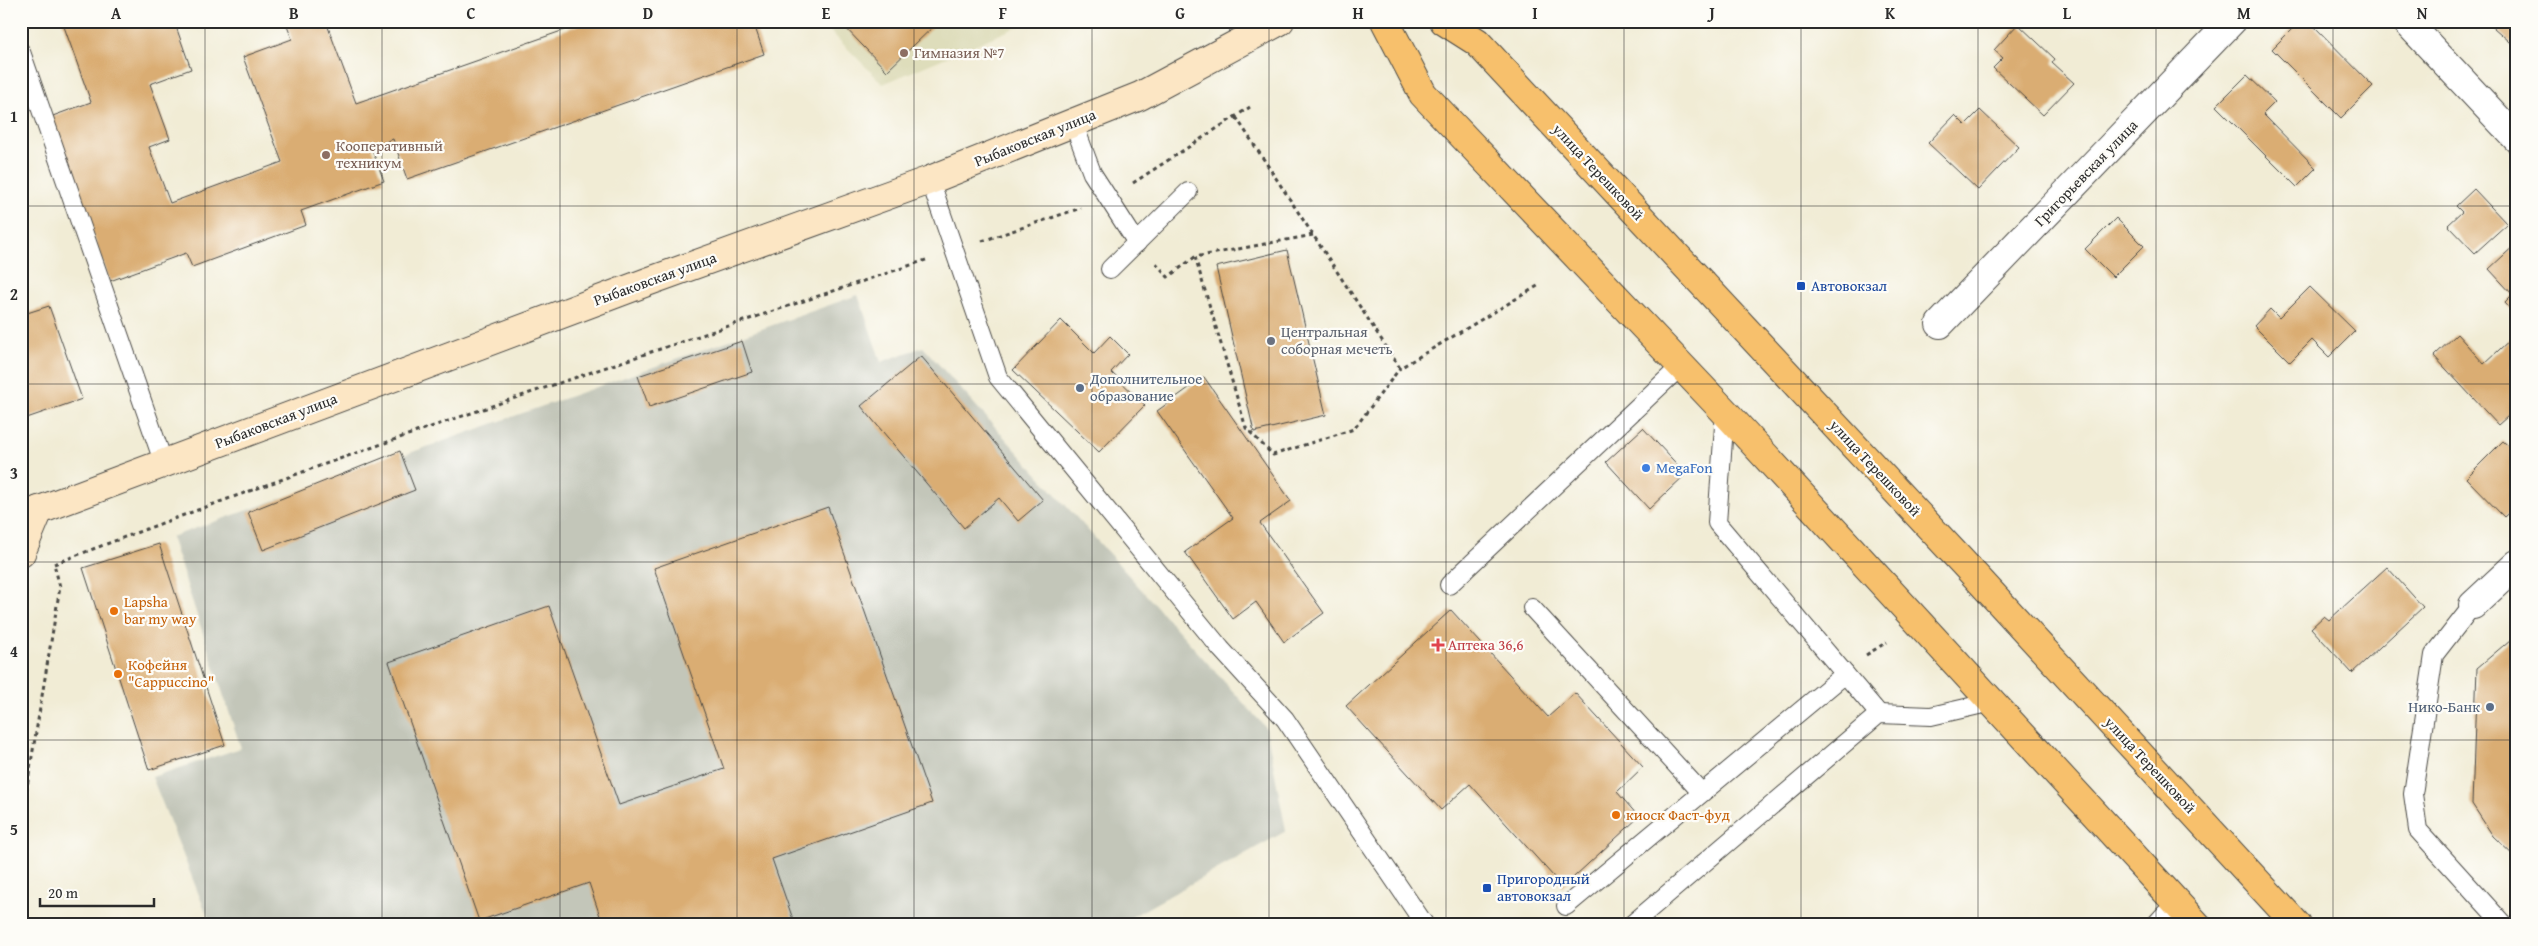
<svg xmlns="http://www.w3.org/2000/svg" width="2538" height="946" font-family="'Gentium Book Plus',serif">
  <style>
    .built { fill: #deddbb }
    .industrial { fill: #c3c6b9 }
    .building { fill: #daad73 }
    .lines { fill: none; stroke-linecap: round; stroke-linejoin: round }
    .lane-casing { stroke: #494844; stroke-width: 20 }
    .street-casing { stroke: #494844; stroke-width: 30 }
    .secondary-casing { stroke: #494844; stroke-width: 30 }
    .primary-casing { stroke: #494844; stroke-width: 30 }
    .path { stroke: #494844; stroke-width: 3; stroke-dasharray: 4 4; stroke-linecap: butt }
    .lane { stroke: #fff; stroke-width: 18 }
    .street { stroke: #fff; stroke-width: 28 }
    .secondary { stroke: #fce6c4; stroke-width: 28 }
    .primary { stroke: #f7c06c; stroke-width: 28 }
    .grid { fill: none; stroke: #2b2b2b; stroke-width: 1; stroke-opacity: 0.55 }
    .education-dot { fill: #8d6e63; stroke: #fdfcf7; stroke-width: 2 }
    .transit-dot { fill: #1a4fb4; stroke: #fdfcf7; stroke-width: 2 }
    .worship-dot { fill: #6b7280; stroke: #fdfcf7; stroke-width: 2 }
    .service-dot { fill: #5c6f8a; stroke: #fdfcf7; stroke-width: 2 }
    .shop-dot { fill: #3f7fe0; stroke: #fdfcf7; stroke-width: 2 }
    .food-dot { fill: #e8710a; stroke: #fdfcf7; stroke-width: 2 }
    .health-dot { fill: #e0444e; stroke: #fdfcf7; stroke-width: 2 }
    .labels { text-anchor: middle; stroke-width: 4.5; stroke-linejoin: round; paint-order: stroke }
    .education-label { font-size: 15px; fill: #785e54; stroke: #fdfcf7; text-anchor: start }
    .street-label { font-size: 15px; fill: #2b2b2b; stroke: #fdfcf7 }
    .transit-label { font-size: 15px; fill: #164399; stroke: #fdfcf7; text-anchor: start }
    .worship-label { font-size: 15px; fill: #5b616d; stroke: #fdfcf7; text-anchor: start }
    .service-label { font-size: 15px; fill: #4e5e75; stroke: #fdfcf7; text-anchor: start }
    .shop-label { font-size: 15px; fill: #366cbe; stroke: #fdfcf7; text-anchor: start }
    .food-label { font-size: 15px; fill: #c56008; stroke: #fdfcf7; text-anchor: start }
    .health-label { font-size: 15px; fill: #be3a42; stroke: #fdfcf7; text-anchor: start }
    .neatline { fill: none; stroke: #2b2b2b; stroke-width: 2 }
    .grid-label { font-size: 16px; text-anchor: middle; font-weight: bold; fill: #2b2b2b }
  </style>
  <rect width="100%" height="100%" fill="#fdfcf7"/>
  <filter id="ink" filterUnits="userSpaceOnUse"><feTurbulence type="fractalNoise" baseFrequency=".02" numOctaves="2"/><feDisplacementMap in="SourceGraphic" scale="10" xChannelSelector="R" yChannelSelector="G"/><feConvolveMatrix kernelMatrix="1 2 1 2 8 2 1 2 1" color-interpolation-filters="sRGB"/></filter>
  <filter id="wash" filterUnits="userSpaceOnUse"><feTurbulence type="fractalNoise" baseFrequency=".0096" numOctaves="4" result="noise"/><feDisplacementMap in="SourceGraphic" scale="20" xChannelSelector="R" yChannelSelector="G"/><feGaussianBlur stdDeviation="1.12" result="paint"/><feColorMatrix in="noise" values="0 0 0 0 0 0 0 0 0 0 0 0 0 0 0 0 0 1.4 0 .05"/><feComposite in="paint" operator="in"/></filter>
  <g filter="url(#wash)">
    <rect width="100%" height="100%" fill="#f1ecd5"/>
    <polygon class="built" points="820,21 1031,21 883,84"/>
    <polygon class="industrial" points="858,295 881,362 923,347 1266,728 1286,831 1117,925 211,925 152,777 241,748 171,537"/>
    <g id="blocks">
      <g class="building">
        <polygon points="62,21 174,21 191,69 150,84 170,139 149,147 170,203 282,162 243,57 292,39 285,21 344,21 328,27 356,103 590,21 753,21 764,54 407,179 393,139 371,147 384,181 301,211 306,225 192,267 186,253 110,281 50,117 91,102"/>
        <polygon points="839,21 939,21 887,71"/>
        <polygon points="2300,21 2309,21 2373,86 2341,118 2272,49"/>
        <polygon points="2486,21 2517,21 2517,48"/>
        <polygon points="2018,24 2055,59 2052,63 2074,83 2043,115 1993,68 2003,58 1994,50"/>
        <polygon points="2247,75 2275,102 2263,114 2316,168 2297,187 2216,106"/>
        <polygon points="1980,110 2019,147 1978,190 1928,143 1955,115 1965,125"/>
        <polygon points="2474,189 2507,224 2475,253 2448,225 2462,212 2456,206"/>
        <polygon points="2116,218 2144,246 2113,277 2085,249"/>
        <polygon points="2517,243 2517,316 2505,303 2513,295 2489,269"/>
        <polygon points="1287,250 1326,415 1254,432 1216,267"/>
        <polygon points="2310,287 2355,331 2329,357 2312,340 2290,362 2254,326 2270,309 2279,318"/>
        <polygon points="49,306 82,399 21,420 21,315"/>
        <polygon points="1061,320 1094,353 1110,336 1128,354 1111,372 1145,405 1099,452 1013,370"/>
        <polygon points="2457,334 2484,364 2514,336 2517,339 2517,408 2498,425 2434,356"/>
        <polygon points="742,341 752,372 649,407 638,376"/>
        <polygon points="921,356 1043,500 1018,521 999,498 964,528 861,406"/>
        <polygon points="1204,377 1291,501 1260,523 1324,613 1284,642 1256,602 1233,619 1185,552 1233,518 1157,411"/>
        <polygon points="1643,428 1686,474 1649,509 1606,462"/>
        <polygon points="2503,441 2517,454 2517,505 2504,517 2466,478"/>
        <polygon points="400,451 415,490 263,550 248,512"/>
        <polygon points="828,507 932,803 772,859 795,925 603,925 589,883 479,921 389,662 549,606 619,805 724,769 654,568"/>
        <polygon points="159,544 225,745 149,770 83,568"/>
        <polygon points="2387,567 2423,607 2352,673 2311,628 2324,616 2329,620"/>
        <polygon points="1451,610 1548,717 1575,693 1643,767 1617,792 1639,817 1563,887 1470,784 1441,810 1346,706"/>
        <polygon points="2517,634 2517,859 2493,836 2472,804 2477,668"/>
      </g>
    </g>
  </g>
  <g filter="url(#ink)">
    <use href="#blocks" fill-opacity="0" stroke="#494844" stroke-width="1"/>
    <g class="lines">
      <defs>
        <g id="lane">
          <polyline points="21,52 164,464"/>
          <polyline points="1073,122 1092,173 1137,243"/>
          <polyline points="930,180 998,377 1221,649 1285,719 1425,925"/>
          <polyline points="1110,269 1188,192"/>
          <polyline points="1725,412 1717,523 1879,714"/>
          <polyline points="1449,585 1681,366"/>
          <polyline points="2473,605 2434,655 2413,794 2418,830 2504,925"/>
          <polyline points="1532,608 1701,792"/>
          <polyline points="1566,906 1845,674"/>
          <polyline points="1631,925 1879,714 1931,716 1992,702"/>
          <polyline points="2155,925 2176,902"/>
        </g>
        <g id="street">
          <polyline points="2406,21 2517,139"/>
          <polyline points="1940,324 2232,21"/>
          <polyline points="2473,605 2517,564"/>
        </g>
        <g id="secondary">
          <polyline points="21,517 647,282 930,180 1140,96 1280,21"/>
          <polyline points="21,553 39,510"/>
        </g>
        <g id="primary">
          <polyline points="1385,21 1423,94 1725,412 2197,925"/>
          <polyline points="1444,21 1477,42 1981,582 2297,925"/>
        </g>
      </defs>
      <use href="#lane" class="lane-casing"/>
      <use href="#street" class="street-casing"/>
      <use href="#secondary" class="secondary-casing"/>
      <use href="#primary" class="primary-casing"/>
      <g class="path">
        <polyline points="1236,117 1400,368 1541,284"/>
        <polyline points="1133,183 1250,107"/>
        <polyline points="1313,235 1195,257 1246,428 1273,455 1354,429 1400,368"/>
        <polyline points="982,241 1081,208"/>
        <polyline points="1156,263 1168,277 1195,257"/>
        <path d="M 54,564 C 342,453 634,358 926,260"/>
        <polyline points="1866,655 1887,642"/>
        <polyline points="21,823 60,587 54,564"/>
      </g>
      <use href="#lane" class="lane"/>
      <use href="#street" class="street"/>
      <use href="#secondary" class="secondary"/>
      <use href="#primary" class="primary"/>
    </g>
  </g>
  <path class="grid" d="M 205,21 L 205,925M 382,21 L 382,925M 560,21 L 560,925M 737,21 L 737,925M 914,21 L 914,925M 1092,21 L 1092,925M 1269,21 L 1269,925M 1446,21 L 1446,925M 1624,21 L 1624,925M 1801,21 L 1801,925M 1978,21 L 1978,925M 2156,21 L 2156,925M 2333,21 L 2333,925M 21,206 L 2517,206M 21,384 L 2517,384M 21,562 L 2517,562M 21,740 L 2517,740"/>
  <g class="education-dot">
    <circle cx="904" cy="53" r="5"/>
    <circle cx="326" cy="155" r="5"/>
  </g>
  <g class="transit-dot">
    <rect x="1796" y="281" width="10" height="10" rx="2.5"/>
    <rect x="1482" y="883" width="10" height="10" rx="2.5"/>
  </g>
  <circle class="worship-dot" cx="1271" cy="341" r="5"/>
  <g class="service-dot">
    <circle cx="1080" cy="388" r="5"/>
    <circle cx="2490" cy="707" r="5"/>
  </g>
  <circle class="shop-dot" cx="1646" cy="468" r="5"/>
  <g class="food-dot">
    <circle cx="114" cy="611" r="5"/>
    <circle cx="118" cy="674" r="5"/>
    <circle cx="1616" cy="815" r="5"/>
  </g>
  <path class="health-dot" d="M1435.5 637.5h5v5h5v5h-5v5h-5v-5h-5v-5h5z"/>
  <g class="labels">
    <g class="education-label">
      <text x="914" y="58">Гимназия №7</text>
      <text x="336" y="151">Кооперативный<tspan x="336" dy="17">техникум</tspan></text>
    </g>
    <g class="street-label">
      <text transform="translate(1035 138) rotate(-22)" y="5">Рыбаковская улица</text>
      <text transform="translate(1598 172) rotate(47)" y="5">улица Терешковой</text>
      <text transform="translate(2086 173) rotate(-46)" y="5">Григорьевская улица</text>
      <text transform="translate(655 279) rotate(-20)" y="5">Рыбаковская улица</text>
      <text transform="translate(276 421) rotate(-21)" y="5">Рыбаковская улица</text>
      <text transform="translate(1875 468) rotate(47)" y="5">улица Терешковой</text>
      <text transform="translate(2150 765) rotate(47)" y="5">улица Терешковой</text>
    </g>
    <g class="transit-label">
      <text x="1811" y="291">Автовокзал</text>
      <text x="1497" y="884">Пригородный<tspan x="1497" dy="17">автовокзал</tspan></text>
    </g>
    <g class="worship-label">
      <text x="1281" y="337">Центральная<tspan x="1281" dy="17">соборная мечеть</tspan></text>
    </g>
    <g class="service-label">
      <text x="1090" y="384">Дополнительное<tspan x="1090" dy="17">образование</tspan></text>
      <text x="2480" y="712" text-anchor="end">Нико-Банк</text>
    </g>
    <g class="shop-label">
      <text x="1656" y="473">MegaFon</text>
    </g>
    <g class="food-label">
      <text x="124" y="607">Lapsha<tspan x="124" dy="17">bar my way</tspan></text>
      <text x="128" y="670">Кофейня<tspan x="128" dy="17">"Cappuccino"</tspan></text>
      <text x="1626" y="820">киоск Фаст-фуд</text>
    </g>
    <g class="health-label">
      <text x="1448" y="650">Аптека 36,6</text>
    </g>
  </g>
  <rect width="2538" height="946" fill="none" stroke="#fdfcf7" stroke-width="55"/>
  <path d="M40 898v8h114v-8" fill="none" stroke="#2b2b2b" stroke-width="2.5"/>
  <text x="48" y="898" font-size="15" fill="#2b2b2b" stroke="#fdfcf7" stroke-width="4" paint-order="stroke">20 m</text>
  <rect x="28" y="28" width="2482" height="890" class="neatline"/>
  <g class="grid-label">
    <text x="116" y="19">A</text>
    <text x="294" y="19">B</text>
    <text x="471" y="19">C</text>
    <text x="648" y="19">D</text>
    <text x="826" y="19">E</text>
    <text x="1003" y="19">F</text>
    <text x="1180" y="19">G</text>
    <text x="1358" y="19">H</text>
    <text x="1535" y="19">I</text>
    <text x="1712" y="19">J</text>
    <text x="1890" y="19">K</text>
    <text x="2067" y="19">L</text>
    <text x="2244" y="19">M</text>
    <text x="2422" y="19">N</text>
    <text x="14" y="122">1</text>
    <text x="14" y="300">2</text>
    <text x="14" y="479">3</text>
    <text x="14" y="657">4</text>
    <text x="14" y="835">5</text>
  </g>
</svg>
